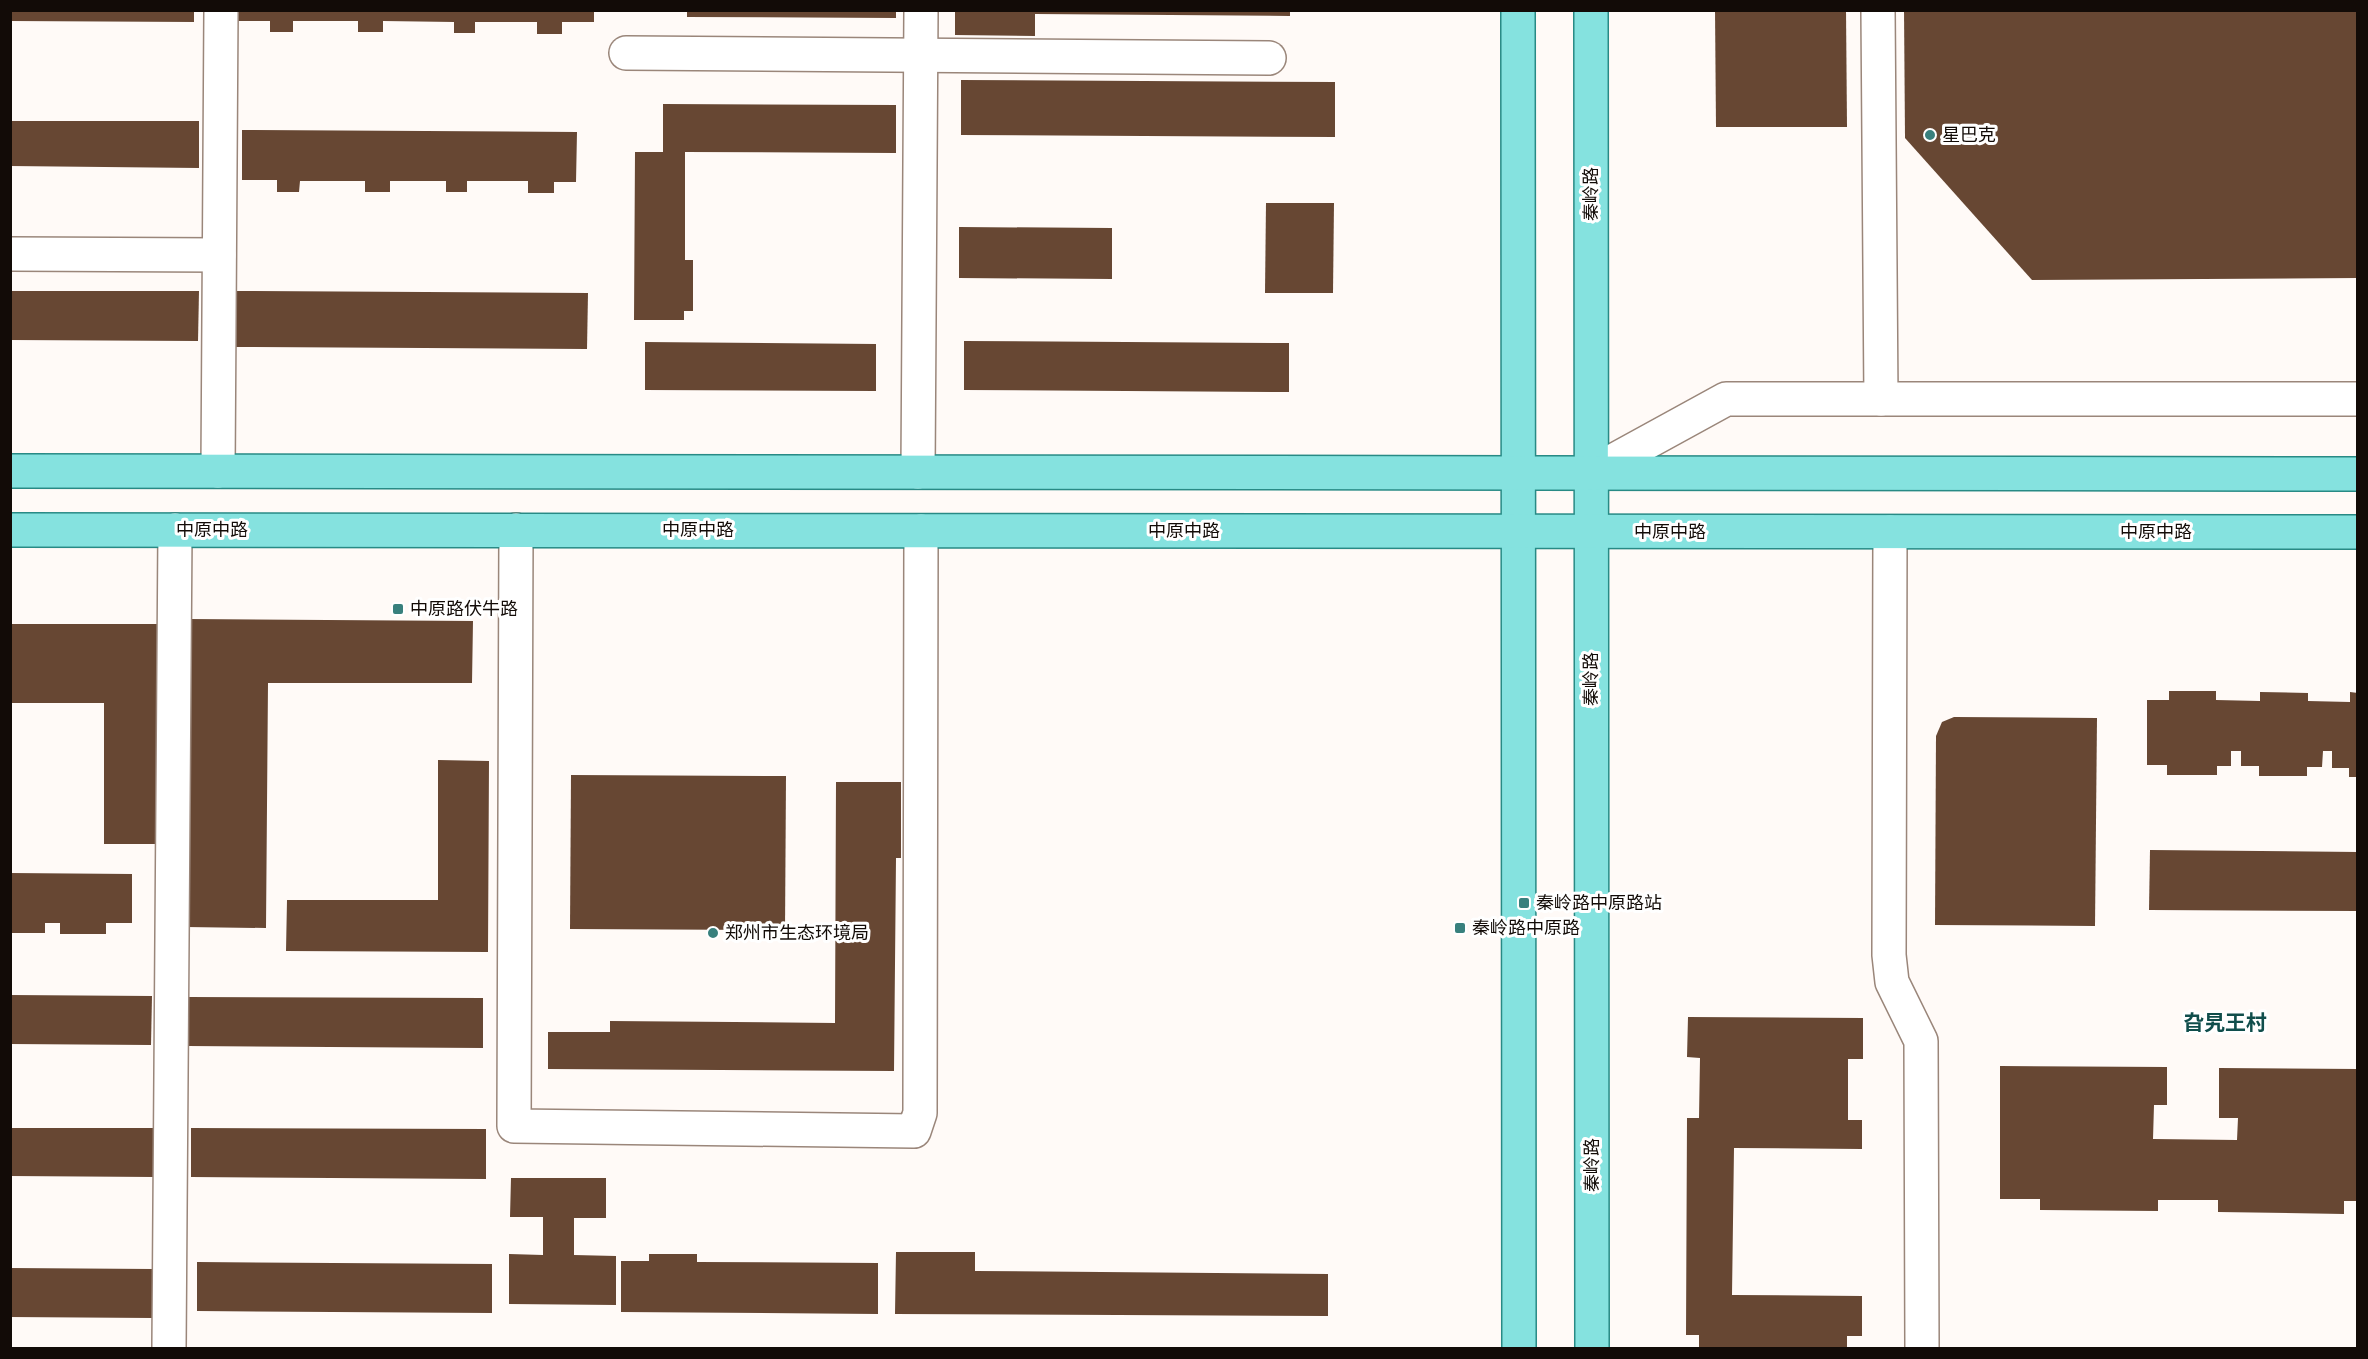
<svg xmlns="http://www.w3.org/2000/svg" width="2368" height="1359" font-family="'Asap Condensed','Noto Sans SC',sans-serif">
  <style>
    .building { fill: #674733 }
    .lines { fill: none; stroke-linecap: round; stroke-linejoin: round }
    .minor-casing { stroke: #9a867a; stroke-width: 36 }
    .major-casing { stroke: #288a85; stroke-width: 36 }
    .minor { stroke: #fff; stroke-width: 33 }
    .major { stroke: #85e2df; stroke-width: 33 }
    .poi-dot { fill: #38807d; stroke: #fff; stroke-width: 2 }
    .labels { text-anchor: middle; stroke-width: 6; stroke-linejoin: round; paint-order: stroke }
    .poi-label { font-size: 18px; fill: #120b07; stroke: #fff; text-anchor: start }
    .street-label { font-size: 18px; fill: #120b07; stroke: #fff }
    .quarter-label { font-size: 21px; font-weight: bold; fill: #104e4c; stroke: #fff }
  </style>
  <rect width="100%" height="100%" fill="#fffaf7"/>
  <g class="building">
    <polygon points="10,10 194,10 194,22 10,21"/>
    <polygon points="235,10 594,10 594,22 562,22 562,34 537,34 537,22 475,22 475,33 454,33 454,22 383,21 383,32 358,32 358,21 293,21 293,32 270,32 270,21 235,21"/>
    <polygon points="687,10 896,10 896,18 687,17"/>
    <polygon points="955,10 1290,10 1290,16 1035,14 1035,36 955,35"/>
    <polygon points="1715,10 1846,10 1847,127 1716,127"/>
    <polygon points="1904,10 2358,10 2358,278 2032,280 1905,138"/>
    <polygon points="961,80 1335,82 1335,137 961,135"/>
    <polygon points="663,104 896,105 896,153 685,152 685,260 693,260 693,311 684,311 684,320 634,320 635,152 663,152"/>
    <polygon points="10,121 199,121 199,168 10,166"/>
    <polygon points="242,130 577,132 576,182 554,182 554,193 528,193 528,181 467,181 467,192 446,192 446,181 390,181 390,192 365,192 365,181 300,181 299,192 277,192 277,180 242,180"/>
    <polygon points="1266,203 1334,203 1333,293 1265,293"/>
    <polygon points="959,227 1112,228 1112,279 959,278"/>
    <polygon points="10,291 199,291 198,341 10,340"/>
    <polygon points="236,291 588,293 587,349 236,347"/>
    <polygon points="964,341 1289,343 1289,392 964,390"/>
    <polygon points="645,342 876,344 876,391 645,390"/>
    <polygon points="188,619 473,621 472,683 268,683 266,928 186,927"/>
    <polygon points="10,624 158,624 157,844 104,844 104,703 10,703"/>
    <polygon points="2169,691 2216,691 2216,700 2260,701 2260,692 2308,693 2308,701 2350,702 2350,692 2358,693 2358,777 2349,777 2349,768 2332,768 2332,751 2323,751 2322,767 2307,767 2307,776 2259,776 2259,766 2241,766 2241,751 2231,751 2231,766 2217,766 2217,775 2167,775 2167,765 2147,765 2147,700 2169,700"/>
    <polygon points="1954,717 2097,718 2095,926 1935,925 1936,736 1942,722"/>
    <polygon points="438,760 489,761 488,952 286,951 287,900 438,900"/>
    <polygon points="571,775 786,776 785,930 570,929"/>
    <polygon points="836,782 901,782 901,858 896,858 894,1071 548,1069 548,1032 610,1032 610,1021 835,1023"/>
    <polygon points="2150,850 2358,852 2358,911 2149,910"/>
    <polygon points="10,873 132,874 132,923 106,923 106,934 60,934 60,923 45,923 45,933 10,933"/>
    <polygon points="10,995 152,996 151,1045 10,1044"/>
    <polygon points="188,997 483,998 483,1048 188,1046"/>
    <polygon points="1688,1017 1863,1018 1863,1059 1848,1059 1848,1120 1862,1120 1862,1149 1734,1148 1732,1295 1862,1296 1862,1336 1847,1336 1847,1348 1699,1348 1699,1335 1686,1335 1687,1118 1699,1118 1700,1058 1687,1057"/>
    <polygon points="2000,1066 2167,1067 2167,1105 2154,1105 2153,1139 2237,1140 2238,1118 2219,1118 2219,1068 2358,1069 2358,1201 2344,1201 2344,1214 2218,1212 2218,1200 2158,1200 2158,1211 2040,1210 2040,1199 2000,1199"/>
    <polygon points="10,1128 154,1128 154,1177 10,1176"/>
    <polygon points="191,1128 486,1129 486,1179 191,1177"/>
    <polygon points="511,1178 606,1178 606,1218 574,1218 574,1255 616,1256 616,1305 509,1304 509,1254 543,1255 543,1217 510,1217"/>
    <polygon points="896,1252 975,1252 975,1271 1328,1274 1328,1316 895,1314"/>
    <polygon points="649,1254 697,1254 697,1262 878,1263 878,1314 621,1312 621,1261 649,1261"/>
    <polygon points="197,1262 492,1264 492,1313 197,1311"/>
    <polygon points="10,1268 153,1269 152,1318 10,1317"/>
  </g>
  <g class="lines">
    <defs>
      <g id="minor">
        <polyline points="1878,10 1881,399"/>
        <polyline points="626,53 1269,58"/>
        <polyline points="10,254 219,255"/>
        <polyline points="218,471 221,10"/>
        <polyline points="918,472 921,10"/>
        <polyline points="1591,473 1726,399 2358,399"/>
        <polyline points="516,530 514,1126 914,1131 920,1113 921,531"/>
        <polyline points="1890,532 1889,955 1892,982 1921,1041 1922,1348"/>
        <polyline points="169,1348 175,530"/>
      </g>
      <g id="major">
        <polyline points="1518,10 1519,1348"/>
        <polyline points="1591,10 1592,1348"/>
        <polyline points="10,471 2358,474"/>
        <polyline points="10,530 2358,532"/>
      </g>
    </defs>
    <use href="#minor" class="minor-casing"/>
    <use href="#major" class="major-casing"/>
    <use href="#minor" class="minor"/>
    <use href="#major" class="major"/>
  </g>
  <g class="poi-dot">
    <circle cx="1930" cy="135" r="6"/>
    <rect x="392" y="603" width="12" height="12" rx="3"/>
    <rect x="1518" y="897" width="12" height="12" rx="3"/>
    <rect x="1454" y="922" width="12" height="12" rx="3"/>
    <circle cx="713" cy="933" r="6"/>
  </g>
  <g class="labels">
    <g class="poi-label">
      <text x="1942" y="141">星巴克</text>
      <text x="410" y="615">中原路伏牛路</text>
      <text x="1536" y="909">秦岭路中原路站</text>
      <text x="1472" y="934">秦岭路中原路</text>
      <text x="725" y="939">郑州市生态环境局</text>
    </g>
    <g class="street-label">
      <text transform="translate(1591 194) rotate(-90)" y="6">秦岭路</text>
      <text x="212" y="536">中原中路</text>
      <text x="698" y="536">中原中路</text>
      <text x="1184" y="537">中原中路</text>
      <text x="1670" y="538">中原中路</text>
      <text x="2156" y="538">中原中路</text>
      <text transform="translate(1591 679) rotate(-90)" y="6">秦岭路</text>
      <text transform="translate(1592 1165) rotate(-90)" y="6">秦岭路</text>
    </g>
    <g class="quarter-label">
      <text x="2225" y="1030">旮旯王村</text>
    </g>
  </g>
  <rect width="2368" height="1359" fill="none" stroke="#120b07" stroke-width="24"/>
</svg>
